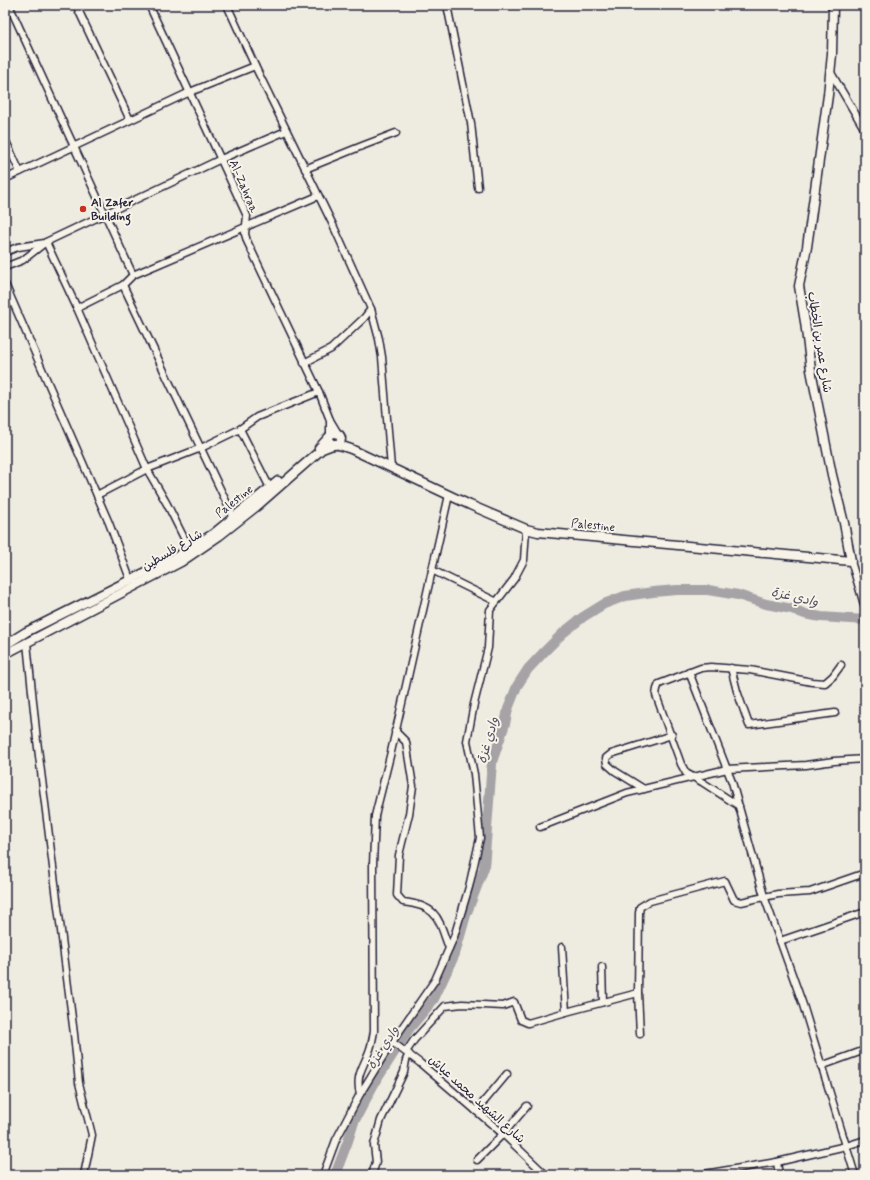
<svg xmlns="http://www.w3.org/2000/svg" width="870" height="1180" font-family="Mynerve,'Playpen Sans Arabic',sans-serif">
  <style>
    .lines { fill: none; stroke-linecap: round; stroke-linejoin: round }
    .river { stroke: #a6a3a6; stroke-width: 10 }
    .minor-casing { stroke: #22223b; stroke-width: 9 }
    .tertiary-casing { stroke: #22223b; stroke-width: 11 }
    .minor { stroke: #f7f3e8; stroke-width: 6 }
    .tertiary { stroke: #f7f3e8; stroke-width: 8 }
    .poi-dot { fill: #c8321e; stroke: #f7f3e8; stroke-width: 1.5 }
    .labels { text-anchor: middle; stroke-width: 4; stroke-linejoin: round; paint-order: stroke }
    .street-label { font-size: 12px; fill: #22223b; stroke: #f7f3e8 }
    .poi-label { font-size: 12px; font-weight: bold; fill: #22223b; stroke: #f7f3e8; text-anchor: start }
    .water-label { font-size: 13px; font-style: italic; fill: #504f60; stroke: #f7f3e8 }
  </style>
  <rect width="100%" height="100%" fill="#eeebe1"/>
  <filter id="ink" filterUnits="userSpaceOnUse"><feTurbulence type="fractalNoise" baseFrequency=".025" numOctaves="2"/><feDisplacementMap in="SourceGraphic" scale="8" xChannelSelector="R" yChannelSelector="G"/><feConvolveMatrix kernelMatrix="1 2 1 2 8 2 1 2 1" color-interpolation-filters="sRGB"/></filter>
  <g filter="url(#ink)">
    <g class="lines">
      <polyline class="river" points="335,1175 348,1141 354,1122 374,1084 409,1029 434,999 455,954 466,915 484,868 492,762 505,724 508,709 517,686 528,669 544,652 563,633 583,617 604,604 625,596 653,592 677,590 708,590 738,595 766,604 792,609 805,614 821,617 865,620"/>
      <defs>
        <g id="minor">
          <polyline points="9,5 133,275"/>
          <polyline points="76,5 130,120"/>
          <polyline points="149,5 247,216 245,234 247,241 319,392 330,420 339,435"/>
          <polyline points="227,5 255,66 333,225 371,309 364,318 331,349 304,363"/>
          <polyline points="447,5 471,123 478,188"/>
          <polyline points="830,71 865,130"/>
          <polyline points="5,139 20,172"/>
          <polyline points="305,169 362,146 396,133"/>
          <polyline points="5,179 190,92 255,66"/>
          <polyline points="46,242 77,308"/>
          <polyline points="5,252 18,247 45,243"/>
          <polyline points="5,267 23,260 46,242 221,159 286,131"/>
          <polyline points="5,284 109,523 130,579"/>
          <polyline points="123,285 234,518"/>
          <polyline points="371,309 379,339 382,357 391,468"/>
          <polyline points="240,429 270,488"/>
          <polyline points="330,435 330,420"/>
          <polyline points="97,495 147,469 201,448 240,429 257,417 319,392"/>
          <polyline points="189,548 167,504 147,469 77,308 123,285 133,275 318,196"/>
          <polyline points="851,561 865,608"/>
          <polyline points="432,570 495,601"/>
          <polyline points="27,643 37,740 74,1034 79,1083 92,1135 84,1175"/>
          <polyline points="731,668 737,691 749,725 835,713"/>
          <polyline points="689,672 732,782 764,896 803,1005 855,1175"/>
          <path d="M 395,731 L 406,742 L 413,786 L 409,814 L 399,855 L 397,895 L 403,902 C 439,906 438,919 449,948"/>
          <polyline points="644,789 615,771 607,764 606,758 611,754 672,735"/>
          <polyline points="739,806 702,782 686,773 681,764 656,695 657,689 659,684 701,668 711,667 750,670 812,682 825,683 833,676 841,665"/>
          <polyline points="540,827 627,793 727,769 806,765 834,761 865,759"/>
          <polyline points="780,941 865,912"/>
          <polyline points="562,947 566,1012"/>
          <polyline points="602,967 603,1002"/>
          <polyline points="638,993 640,1034"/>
          <polyline points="392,1042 420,1063 467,1103 503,1134 546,1175"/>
          <polyline points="406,1052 414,1040 445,1006 462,1004 503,1006 514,1002 521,1020 528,1023 566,1012 638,993 639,913 640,907 650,901 725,881 734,900 741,902 778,894 810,892 865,873"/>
          <polyline points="821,1066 865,1050"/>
          <path d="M 360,1094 C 355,1074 364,1067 370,1049 C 372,1043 373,1037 374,1031 L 373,865 L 375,816 L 391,752 L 449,495"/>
          <polyline points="476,1111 507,1074"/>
          <polyline points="477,1160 503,1134 527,1106"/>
          <polyline points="777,1162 846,1146 865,1140"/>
          <polyline points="323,1175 336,1140 360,1094 392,1042 435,980 454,937 469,887 480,838 474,774 467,741 474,704 488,648 490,610 514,579 524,560 526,529"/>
          <polyline points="372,1175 376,1162 374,1145 381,1120 404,1072 406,1060 409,1054"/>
          <polyline points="698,1175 777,1162 779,1175"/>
        </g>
        <g id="tertiary">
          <circle cx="335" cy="439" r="6"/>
          <polyline points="336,444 351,449 470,505 526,529 538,532 851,561 844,523 832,475 811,370 805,322 799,286 807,247 828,95 832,54 833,5"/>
          <polyline points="319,448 329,437"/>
          <polyline points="5,645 26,632 178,556 213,534 278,481"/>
          <polyline points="5,654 181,562 219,536 257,506 322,449 335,444"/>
        </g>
      </defs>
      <use href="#minor" class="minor-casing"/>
      <use href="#tertiary" class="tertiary-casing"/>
      <use href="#minor" class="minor"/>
      <use href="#tertiary" class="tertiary"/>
    </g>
  </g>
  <circle class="poi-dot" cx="83" cy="209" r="4"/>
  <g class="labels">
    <g class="street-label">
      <text transform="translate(244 186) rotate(67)" y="4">Al-Zahraa</text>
      <text transform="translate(820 342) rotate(81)" y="4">شارع عمر بن الخطاب</text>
      <text transform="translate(234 501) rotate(-39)" y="4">Palestine</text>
      <text transform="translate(593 525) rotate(6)" y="4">Palestine</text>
      <text transform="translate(172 550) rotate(-31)" y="4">شارع فلسطين</text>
      <text transform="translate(477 1099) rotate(42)" y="4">شارع الشهيد محمد عياش</text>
    </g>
    <g class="poi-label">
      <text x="91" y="206">Al Zafer<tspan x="91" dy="14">Building</tspan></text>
    </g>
    <g class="water-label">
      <text transform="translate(795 596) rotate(13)" y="5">وادي غزة</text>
      <text transform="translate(487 740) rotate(-74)" y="5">وادي غزة</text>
      <text transform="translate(382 1047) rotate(-58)" y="5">وادي غزة</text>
    </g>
  </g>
  <rect width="870" height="1180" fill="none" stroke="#f7f3e8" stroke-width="20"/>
  <rect x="10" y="10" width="850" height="1160" fill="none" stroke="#22223b" stroke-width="1.5" filter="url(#ink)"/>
</svg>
